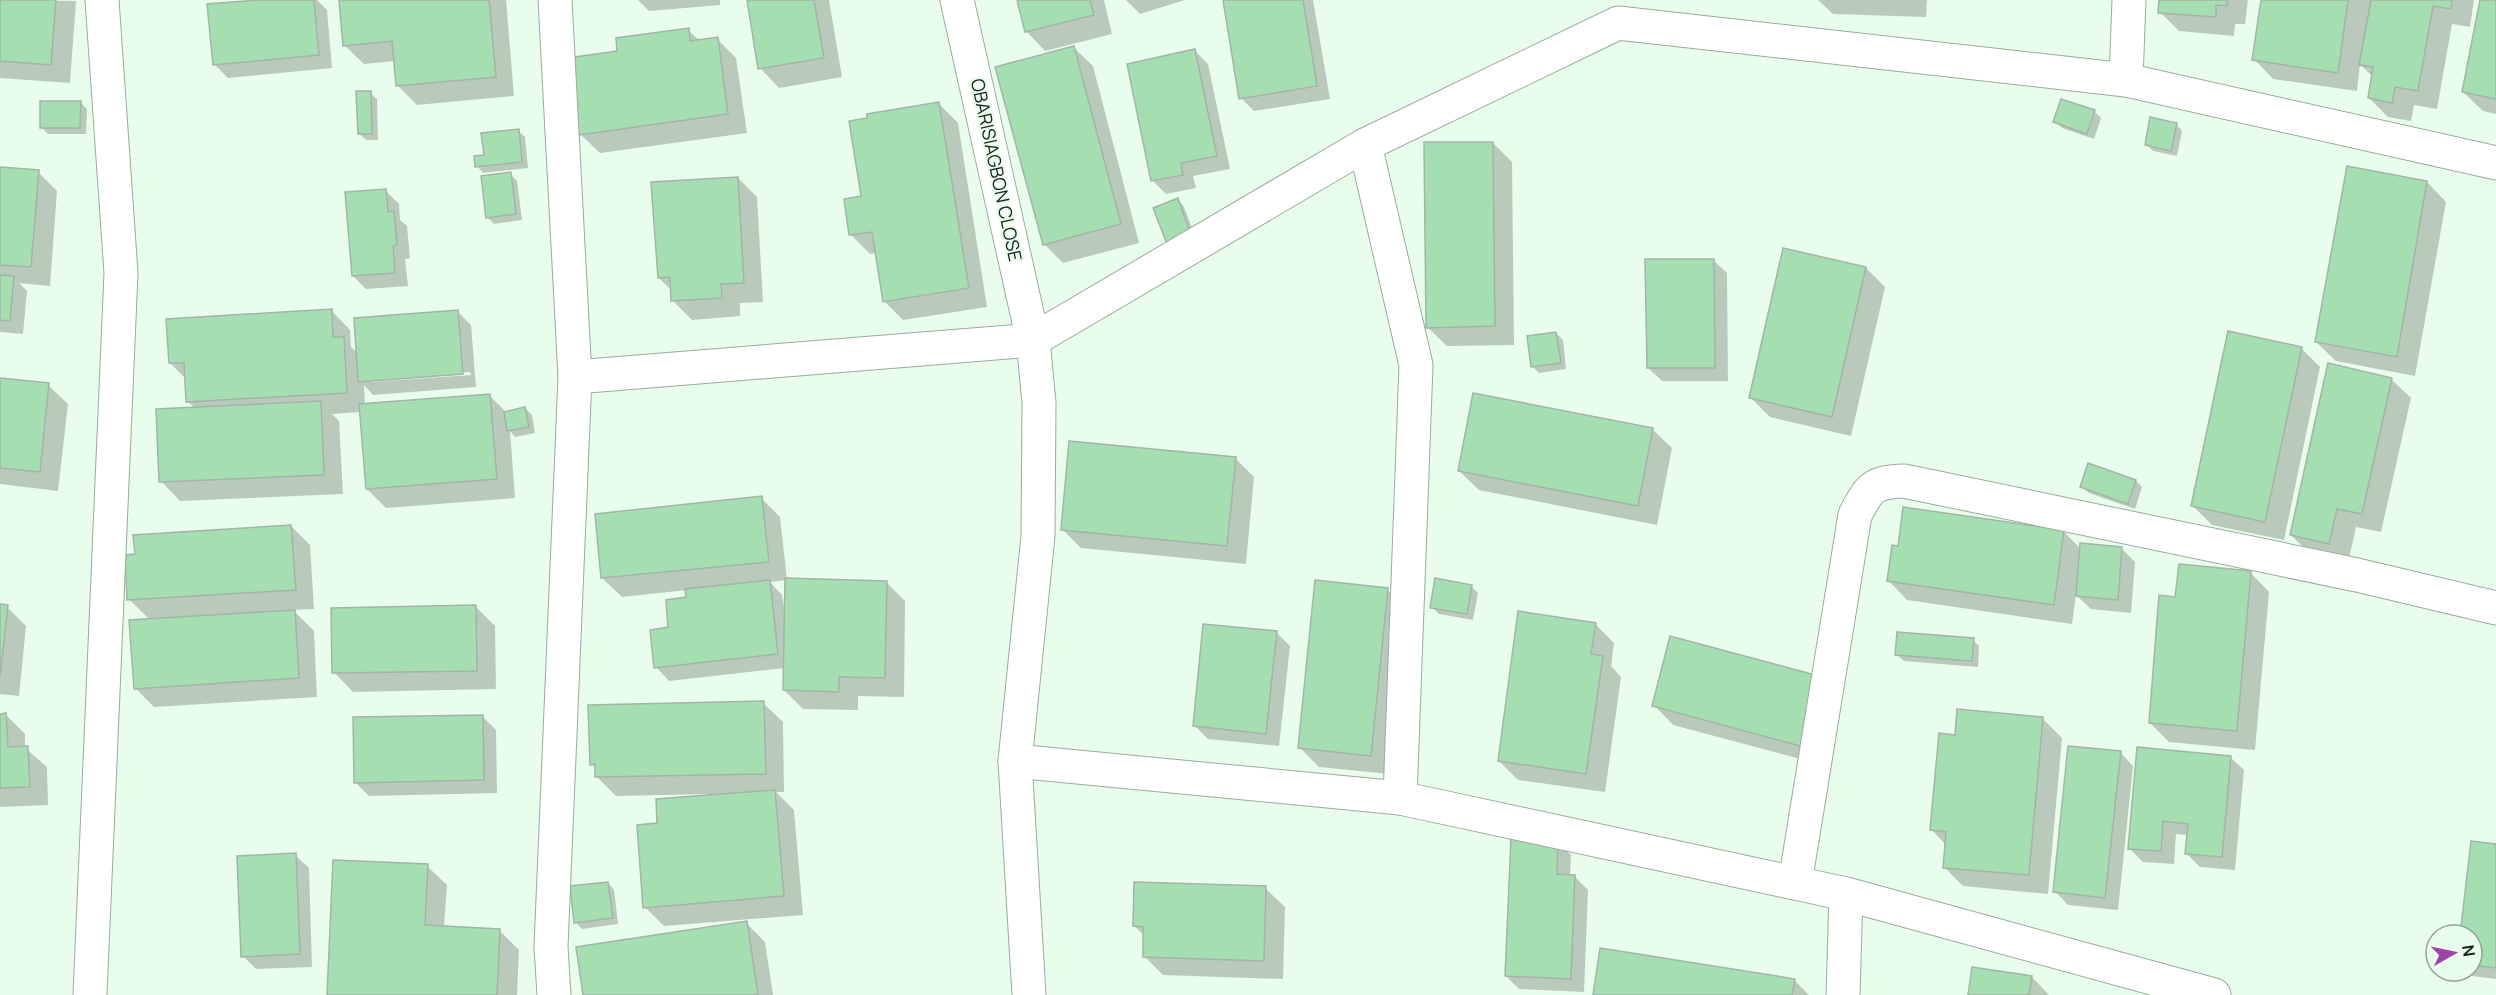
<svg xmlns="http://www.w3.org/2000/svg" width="2496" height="995" font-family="Manrope,sans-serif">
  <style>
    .shadow { fill: #0003; fill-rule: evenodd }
    .building { fill: #a5dfb1; stroke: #a2b5a6; stroke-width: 1.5 }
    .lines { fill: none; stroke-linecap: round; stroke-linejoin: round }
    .street-casing { stroke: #99ac9c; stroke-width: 35 }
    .street { stroke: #fff; stroke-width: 33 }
    .labels { text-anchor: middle; stroke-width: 4.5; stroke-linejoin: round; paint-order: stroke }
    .street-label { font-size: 18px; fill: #1a211b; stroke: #e8fdec }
  </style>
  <rect width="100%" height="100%" fill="#e8fdec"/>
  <g class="shadow">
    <polygon points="0,0 76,1 70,83 0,78"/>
    <polygon points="276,0 317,0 327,10 332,68 228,78 214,64"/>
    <polygon points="340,0 506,0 514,96 417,105 398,86 395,61 364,64 344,45"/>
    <polygon points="638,0 720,0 720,5 649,11"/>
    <polygon points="748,0 829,0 842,77 779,88 760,68"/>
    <polygon points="1019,0 1104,0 1112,34 1045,51 1026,31"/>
    <polygon points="1126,0 1185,0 1140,14"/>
    <polygon points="1225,0 1313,0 1330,99 1254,111 1241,98"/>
    <polygon points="1818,0 1927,0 1926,17 1833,14"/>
    <polygon points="2161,0 2248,0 2245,24 2235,24 2234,36 2179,31 2160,12"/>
    <polygon points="2262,0 2370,0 2372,3 2372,0 2474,0 2470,27 2452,24 2437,109 2414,105 2411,121 2388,117 2369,98 2373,77 2360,64 2357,91 2273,79 2254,59"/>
    <polygon points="2481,0 2496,0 2496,114 2483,111 2463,92"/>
    <polygon points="688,30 700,41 717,39 736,58 747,133 600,153 580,134 619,52"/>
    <polygon points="1073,47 1093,66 1139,243 1063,263 1044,244"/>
    <polygon points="1195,51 1208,64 1230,169 1193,176 1196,188 1166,194 1153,181"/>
    <polygon points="370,93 377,99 378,140 366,140 359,133"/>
    <polygon points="80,102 87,109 86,134 48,134 42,128"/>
    <polygon points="939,104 958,123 987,307 903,320 884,301 876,253 870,254 851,235 862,198"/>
    <polygon points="2094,111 2101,118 2094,139 2062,128 2055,121"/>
    <polygon points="2176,124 2182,131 2177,156 2153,151 2146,144"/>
    <polygon points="518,131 525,137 528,168 483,173 477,166"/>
    <polygon points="1493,143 1512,162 1514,345 1447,346 1427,327"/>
    <polygon points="0,169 38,172 57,191 50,286 19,283 27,291 23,334 0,332"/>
    <polygon points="510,174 517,181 522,220 494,224 487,217"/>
    <polygon points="738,178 757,197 763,302 740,303 740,316 692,320 673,301 672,291 659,278"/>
    <polygon points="2427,182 2446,202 2415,376 2336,361 2316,342"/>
    <polygon points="386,191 399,204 400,220 407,226 410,258 405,259 408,286 366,289 353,276"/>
    <polygon points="1178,200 1184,207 1197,241 1175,250"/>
    <polygon points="1713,260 1727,273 1728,381 1662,381 1648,368"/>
    <polygon points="1866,268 1885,287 1851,436 1770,417 1751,398"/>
    <path d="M 331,310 L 350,330 L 351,347 L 358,353 L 458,312 L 471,325 L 476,387 L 373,395 L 364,385 L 365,405 L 490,396 L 507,413 L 525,408 L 532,415 L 535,433 L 515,437 L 510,431 L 515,498 L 386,508 L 367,489 L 361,412 L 332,414 L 339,421 L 343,494 L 180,501 L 161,481 L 195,408 L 188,402 L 186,379 L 170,363 ZM 470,372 L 471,375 L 370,382 L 370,379 Z"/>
    <polygon points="1556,333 1563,340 1566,369 1539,373 1532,366"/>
    <polygon points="2301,348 2320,367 2284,540 2212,525 2193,506"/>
    <polygon points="0,379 48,385 68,404 58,491 0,484"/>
    <polygon points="2391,379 2411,398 2381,532 2356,527 2348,563 2310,554 2291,535"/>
    <polygon points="1652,429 1672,448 1657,525 1479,490 1459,471"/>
    <polygon points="1235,458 1254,477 1246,564 1081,548 1062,529"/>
    <polygon points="2136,481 2142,487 2135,509 2089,493 2082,487"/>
    <path d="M 761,498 L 780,517 L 787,579 L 886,582 L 905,601 L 904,697 L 858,696 L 858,710 L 803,709 L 784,690 L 785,668 L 669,681 L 656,667 L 670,629 L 688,599 L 687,590 L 622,597 L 602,578 ZM 787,580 L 786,608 L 784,608 L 782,595 L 770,582 Z"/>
    <polygon points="291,526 310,545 314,609 293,610 314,631 317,697 154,707 135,688 150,620 129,599"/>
    <polygon points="2064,532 2081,549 2121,548 2135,562 2131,613 2091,609 2076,595 2072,624 1907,600 1888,580"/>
    <polygon points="2250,572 2269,592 2255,750 2169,742 2150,723"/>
    <polygon points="1471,586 1478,593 1473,620 1439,614 1432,607"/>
    <polygon points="1387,590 1406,609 1389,774 1319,767 1300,748"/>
    <polygon points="0,606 7,607 26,626 19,696 0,694"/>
    <polygon points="475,606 495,626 496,689 353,692 334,672"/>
    <polygon points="1595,624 1614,643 1611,666 1621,677 1605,792 1518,780 1499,761"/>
    <polygon points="1276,632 1290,646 1279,746 1208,739 1195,726"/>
    <polygon points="1973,640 1979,646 1978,667 1904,661 1897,655"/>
    <polygon points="1841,698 1823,765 1673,725 1654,705"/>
    <polygon points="763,703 783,722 784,792 776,792 794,810 803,915 664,926 645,907 659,825 712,796 712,794 616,796 597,777 597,769 591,764"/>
    <polygon points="0,715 6,715 25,734 25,748 47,767 48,805 0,807"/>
    <polygon points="482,716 496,730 497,793 369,796 355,782"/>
    <polygon points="2043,719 2062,738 2048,894 1963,886 1944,867 1946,845 1932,830 1956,737"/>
    <polygon points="2120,752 2133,766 2118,910 2068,905 2055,891"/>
    <polygon points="2230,757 2244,770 2235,870 2200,867 2187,854 2188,835 2176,834 2174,864 2143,862 2129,848"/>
    <polygon points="1558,842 1571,855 1570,876 1575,877 1588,890 1584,992 1519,989 1506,976"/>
    <polygon points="2496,846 2496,979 2472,976 2467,971 2472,971 2472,935 2462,935"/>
    <polygon points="295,855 309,868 312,967 256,969 243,956"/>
    <polygon points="427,866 447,885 444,928 500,931 519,950 517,995 328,995"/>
    <polygon points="608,883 614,890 618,924 582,929 575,922"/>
    <polygon points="1265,888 1285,907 1283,979 1163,975 1144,956 1145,936 1134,926"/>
    <polygon points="746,923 765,942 773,995 584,995"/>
    <polygon points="2032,977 2049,995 1969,995"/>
    <polygon points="1794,980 1809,995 1595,995"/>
  </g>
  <g class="building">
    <polygon points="0,0 56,0 51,65 0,61"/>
    <polygon points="259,0 314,0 319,55 213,65 207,4"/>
    <polygon points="339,0 489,0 496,77 396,86 392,41 343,46"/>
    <polygon points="747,0 814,0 824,58 758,69"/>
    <polygon points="1017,0 1090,0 1094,15 1025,32"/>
    <polygon points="1223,0 1303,0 1317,86 1239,99"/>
    <polygon points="2159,0 2227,0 2227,6 2216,5 2216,17 2158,13"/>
    <polygon points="2261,0 2348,0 2338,73 2252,60"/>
    <polygon points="2371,0 2452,0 2451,9 2433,6 2418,91 2395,87 2392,103 2368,98 2373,67 2359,65"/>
    <polygon points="2480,0 2496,0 2496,99 2462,92"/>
    <polygon points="689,28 690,41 718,37 728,114 579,135 568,58 617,51 616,38"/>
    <polygon points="1074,46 1121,224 1043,245 995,67"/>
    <polygon points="1195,49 1217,156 1181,163 1183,175 1151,181 1127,64"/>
    <polygon points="356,91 371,91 372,134 358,134"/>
    <polygon points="2061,99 2095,110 2087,134 2053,122"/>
    <polygon points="40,101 81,101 80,128 40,128"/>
    <polygon points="939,102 969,288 883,302 872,232 849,235 844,199 861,196 849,121 867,118 867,114"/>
    <polygon points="2150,117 2177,123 2171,151 2145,145"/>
    <polygon points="519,129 522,162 475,167 474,156 484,155 481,133"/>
    <polygon points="1424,142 1493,142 1495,326 1426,328"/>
    <polygon points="2347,166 2427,181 2397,357 2315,342"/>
    <polygon points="0,167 39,170 31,267 0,265"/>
    <polygon points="511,172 516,214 486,218 481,176"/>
    <polygon points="738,177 744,283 721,284 722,298 671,301 670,277 658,278 651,182"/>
    <polygon points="386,189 388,212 394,211 397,245 393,246 395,273 352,276 345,192"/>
    <polygon points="1178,198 1191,235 1167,244 1153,208"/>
    <polygon points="1783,248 1866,267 1832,417 1749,398"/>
    <polygon points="1645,259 1714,259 1715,368 1647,368"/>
    <polygon points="0,275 14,276 10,321 0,320"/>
    <polygon points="332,309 333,337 344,337 347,393 186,402 184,363 169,363 166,319"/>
    <polygon points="458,310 463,374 358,382 354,318"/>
    <polygon points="2228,331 2302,347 2265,522 2191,506"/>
    <polygon points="1556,332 1561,363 1531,367 1527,336"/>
    <polygon points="2328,363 2392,378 2362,514 2337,509 2329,544 2290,535"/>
    <polygon points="0,378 49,383 40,472 0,468"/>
    <polygon points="1473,393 1653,428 1638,506 1458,471"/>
    <polygon points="490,394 497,479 366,489 359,404"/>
    <polygon points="321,401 324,475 159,482 156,409"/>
    <polygon points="525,407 529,427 507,431 504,412"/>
    <polygon points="1069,441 1236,457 1227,546 1061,530"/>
    <polygon points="2088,463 2136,480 2128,504 2080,487"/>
    <polygon points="762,496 769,562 601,578 595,514"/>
    <polygon points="1903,507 2064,530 2054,605 1887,581 1892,545 1898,546"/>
    <polygon points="291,525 296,590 127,600 125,555 135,554 133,535"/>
    <polygon points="2080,543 2122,547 2118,600 2076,596"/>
    <polygon points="2179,564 2251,571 2237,731 2149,723 2159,595 2175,597"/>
    <polygon points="785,578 887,581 885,678 839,677 839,692 783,690"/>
    <polygon points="1435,578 1472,585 1467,614 1430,608"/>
    <polygon points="770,580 778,654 654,668 650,630 668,627 666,600 686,597 685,589"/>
    <polygon points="1315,580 1388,588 1371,756 1298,748"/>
    <polygon points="0,604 8,605 0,677"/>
    <polygon points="476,605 477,671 332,673 331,608"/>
    <polygon points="295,610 299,678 134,689 129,620"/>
    <polygon points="1518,611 1596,623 1591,654 1603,656 1586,774 1498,761"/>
    <polygon points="1203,624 1277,631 1266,734 1193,726"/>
    <polygon points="1897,632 1974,638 1972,661 1895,655"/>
    <polygon points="1670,636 1823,677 1804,747 1652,706"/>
    <polygon points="764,701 766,774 595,777 595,764 590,765 588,705"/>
    <polygon points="1957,709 2043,717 2029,875 1943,868 1946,832 1930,830 1939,733 1955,735"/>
    <polygon points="6,713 8,747 28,746 30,787 0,788 0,714"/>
    <polygon points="483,715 484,780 354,783 353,717"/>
    <polygon points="2068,746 2121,751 2105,898 2053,892"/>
    <polygon points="2137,747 2231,756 2222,857 2185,854 2188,824 2163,821 2161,851 2128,849"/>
    <polygon points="775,790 784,896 643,908 637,825 657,823 656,799"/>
    <polygon points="1511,838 1558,840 1557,874 1575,875 1571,979 1505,976"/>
    <polygon points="2471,841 2496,844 2496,968 2472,965 2472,935 2460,935"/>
    <polygon points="296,853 300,954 241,957 237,856"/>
    <polygon points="333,860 428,864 425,925 500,929 497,995 327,995"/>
    <polygon points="608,882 613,918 574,923 570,886"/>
    <polygon points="1134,882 1266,886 1264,961 1143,957 1143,927 1133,926"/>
    <polygon points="747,921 758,995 583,995 576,947"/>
    <polygon points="1600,948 1795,979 1792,995 1593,995"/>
    <polygon points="1972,967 2032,976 2029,995 1968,995"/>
  </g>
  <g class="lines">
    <defs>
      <g id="street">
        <polyline points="957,0 1033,340 1039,403 1038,536 1015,761 1029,995"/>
        <polyline points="2126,80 2129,0"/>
        <polyline points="1365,145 1416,365 1400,798"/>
        <polyline points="575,377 1033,340 1365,145 1618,23 2126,80 2496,163"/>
        <polyline points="1015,761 1400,798 1846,894 2214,995"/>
        <path d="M 1795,883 L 1855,515 C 1869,488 1872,482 1904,481 L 2357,575 L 2496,608"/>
        <polyline points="90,995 121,273 102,0"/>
        <polyline points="554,995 551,947 575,377 555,0"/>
        <polyline points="1843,995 1846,894"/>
      </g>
    </defs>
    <use href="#street" class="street-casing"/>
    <use href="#street" class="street"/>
  </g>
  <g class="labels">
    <g class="street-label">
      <text transform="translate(996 170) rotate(78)" y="6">OBARISIAGBON CLOSE</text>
    </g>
  </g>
  <g transform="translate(2454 953) rotate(81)"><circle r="28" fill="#e8fdec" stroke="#96a598" stroke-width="1.5"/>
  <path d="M0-4.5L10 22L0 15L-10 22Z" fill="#9f42ac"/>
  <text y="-9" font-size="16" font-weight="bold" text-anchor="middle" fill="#1a211b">N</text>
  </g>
</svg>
